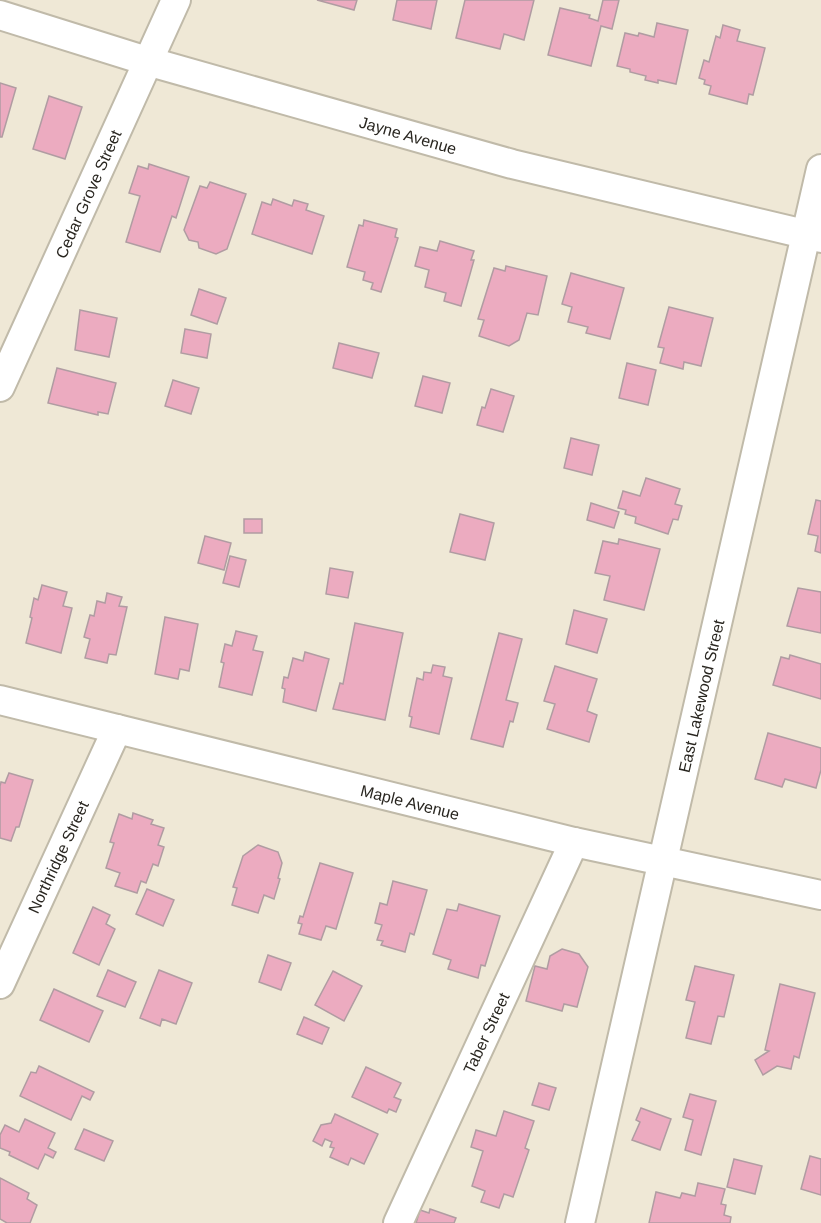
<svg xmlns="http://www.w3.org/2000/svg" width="821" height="1223" font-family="Arial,sans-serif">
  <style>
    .building { fill: #ecabc0; stroke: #b09ca2; stroke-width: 1.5 }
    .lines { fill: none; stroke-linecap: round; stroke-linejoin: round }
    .street-casing { stroke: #c0baa9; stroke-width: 32 }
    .street { stroke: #fff; stroke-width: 28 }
    .labels { text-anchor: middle; stroke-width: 4.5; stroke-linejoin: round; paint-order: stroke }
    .street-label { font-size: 16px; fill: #292620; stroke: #fff }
  </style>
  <rect width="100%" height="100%" fill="#efe8d6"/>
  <g class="building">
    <polygon points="317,0 357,0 354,10"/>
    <polygon points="397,0 437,0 431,29 393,20"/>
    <polygon points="465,0 534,0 524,40 504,34 500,49 456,38"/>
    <polygon points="603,0 619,0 612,29 601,26 591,66 548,55 560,8 590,15 589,18 598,21"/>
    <polygon points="657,23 688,30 676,84 658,80 658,83 645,80 646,76 630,72 630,69 617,66 625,33 638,36 639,33 654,37"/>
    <polygon points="723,25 740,30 737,41 765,48 753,95 749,94 747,104 709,94 711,86 704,84 705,80 699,78 704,60 709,62 716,36 720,38"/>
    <polygon points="0,83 16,88 2,137 0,137"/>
    <polygon points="49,96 82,107 65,159 33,149"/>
    <polygon points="149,164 189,177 176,218 172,216 160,252 126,242 140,196 129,193 138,166 148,169"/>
    <polygon points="210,182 246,194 227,249 216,254 199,248 198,242 189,240 184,230 200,186 207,188"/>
    <polygon points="273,199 292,206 294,200 308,204 306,210 324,216 312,254 252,234 262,202 271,205"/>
    <polygon points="364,220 397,229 395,237 398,238 381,292 371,289 373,283 363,280 365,272 347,267 359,225 363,226"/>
    <polygon points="440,241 474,251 471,260 474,260 461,306 444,301 446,293 425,287 429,270 415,266 420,247 437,251"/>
    <polygon points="506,266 547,276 538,315 527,313 519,340 509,346 479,336 484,320 478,319 494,268 505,271"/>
    <polygon points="571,273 624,288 610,339 586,333 588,327 568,322 572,307 562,304"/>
    <polygon points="199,289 226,298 217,324 191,315"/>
    <polygon points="669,307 713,318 701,366 684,362 683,369 660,363 664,348 658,347"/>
    <polygon points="80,310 117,318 109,357 75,350"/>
    <polygon points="185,329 211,334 207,358 181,353"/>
    <polygon points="339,343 379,353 372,378 333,368"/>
    <polygon points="627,363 656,370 648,405 619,398"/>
    <polygon points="57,368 116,383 108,414 98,412 98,415 48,403"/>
    <polygon points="423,376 450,383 442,413 415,406"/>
    <polygon points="173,380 199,388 191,414 165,406"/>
    <polygon points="491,389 514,396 503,432 477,425 482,407 485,408"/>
    <polygon points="571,438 599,445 592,475 564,468"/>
    <polygon points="646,478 680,489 675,504 682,506 678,520 673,519 668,534 635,523 636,517 625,514 626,510 618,508 623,491 640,496"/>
    <polygon points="816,500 821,501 821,553 815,551 818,536 808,534"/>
    <polygon points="591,503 619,512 614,528 587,520"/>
    <polygon points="460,514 494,523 485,560 450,552"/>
    <rect x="244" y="519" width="18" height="14"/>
    <polygon points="205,536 231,543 224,570 198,563"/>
    <polygon points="619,539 660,549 644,610 604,600 610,576 595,573 603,541 618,544"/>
    <polygon points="230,556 246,560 239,587 223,583"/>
    <polygon points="330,568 353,572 348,598 326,594"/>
    <polygon points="42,585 67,592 63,606 72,608 61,653 26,643 32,618 30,617 34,598 38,600"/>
    <polygon points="798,588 821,592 821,633 787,626"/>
    <polygon points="107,593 122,597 119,606 127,607 116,655 109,654 107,663 85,658 90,639 84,637 90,615 94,616 97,601 105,603"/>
    <polygon points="574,610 607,619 597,653 566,644"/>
    <polygon points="165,617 198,624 189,671 180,669 178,679 155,674"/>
    <polygon points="355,623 403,633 385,720 333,709 340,683 343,684"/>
    <polygon points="236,631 257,636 253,650 263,652 252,695 219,687 224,663 221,662 225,644 232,646"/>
    <polygon points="499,633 522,639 506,700 518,703 513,722 510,721 503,747 471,739"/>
    <polygon points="305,652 329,659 316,711 283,702 285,689 282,688 284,677 288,678 293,658 303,661"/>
    <polygon points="790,655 821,664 821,699 773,685 781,657 789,659"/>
    <polygon points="433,665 445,667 443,676 452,678 439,734 410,727 412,717 409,716 417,678 423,680 424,672 431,673"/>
    <polygon points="555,666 597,679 587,711 597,715 589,742 547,729 555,704 544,701"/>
    <polygon points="768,733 821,748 821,770 816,788 785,779 782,787 755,779"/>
    <polygon points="9,773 33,780 19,827 16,827 11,841 0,838 0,786 1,782 5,783"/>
    <polygon points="133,813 153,820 151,824 164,828 158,845 164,847 158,866 153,864 146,883 141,881 137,893 115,886 120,873 106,868 114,843 110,842 119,814 132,819"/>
    <polygon points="258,845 278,852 282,863 278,878 280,879 274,899 264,895 258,913 232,905 237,888 233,887 243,856"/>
    <polygon points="320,863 353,873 336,929 326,926 321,940 299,934 302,924 298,923 300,916 303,917"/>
    <polygon points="393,881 427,890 414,935 410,933 405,952 381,945 383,941 377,940 382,925 375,923 380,903 387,905"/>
    <polygon points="147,889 174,900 163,926 136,914"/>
    <polygon points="459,904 500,916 485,966 481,965 478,978 448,969 451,960 433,954 447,909 457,911"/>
    <polygon points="93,907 110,915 106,924 115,929 99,965 73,953"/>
    <polygon points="562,949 579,954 588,967 577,1007 564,1004 562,1011 526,1001 535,966 547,969 550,956"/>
    <polygon points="268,955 291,963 281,990 259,982"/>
    <polygon points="695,966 734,975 724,1017 718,1016 711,1044 686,1038 695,1002 686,1000"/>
    <polygon points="108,970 136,982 125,1007 97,996"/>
    <polygon points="159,970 192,983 176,1024 162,1019 160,1026 140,1018"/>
    <polygon points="333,971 362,986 344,1021 315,1005"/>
    <polygon points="780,984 815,993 799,1058 794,1056 791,1069 777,1066 763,1075 755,1060 769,1051 765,1050"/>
    <polygon points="54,989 103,1011 89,1042 40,1020"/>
    <polygon points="304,1017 329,1028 322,1044 297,1034"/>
    <polygon points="39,1066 94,1092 90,1100 82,1096 71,1120 20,1096 31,1072 36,1073"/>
    <polygon points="366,1067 401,1083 394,1097 401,1100 396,1112 389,1109 387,1113 352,1097"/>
    <polygon points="539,1083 556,1088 549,1110 532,1105"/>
    <polygon points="690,1094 716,1101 701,1155 685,1150 693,1120 683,1117"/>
    <polygon points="641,1108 671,1119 660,1150 632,1140 640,1122 636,1120"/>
    <polygon points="504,1111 534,1121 525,1148 529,1150 513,1197 504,1194 499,1208 481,1202 485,1191 472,1186 483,1151 471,1147 476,1130 496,1136"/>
    <polygon points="335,1114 378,1134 364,1164 351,1158 348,1165 330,1157 334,1148 330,1147 332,1142 325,1139 322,1146 313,1141 321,1125 331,1123"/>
    <polygon points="25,1119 55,1133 48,1148 56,1152 53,1158 45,1154 38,1169 9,1155 10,1152 0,1148 0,1135 5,1125 19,1132"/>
    <polygon points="84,1129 113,1141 104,1161 75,1149"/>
    <polygon points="810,1156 821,1159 821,1195 801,1189"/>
    <polygon points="734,1159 762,1166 755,1194 727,1187"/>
    <polygon points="0,1178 29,1193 27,1199 37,1205 30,1223 7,1223 0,1219"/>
    <polygon points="698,1183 725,1189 721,1204 726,1205 724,1215 731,1217 730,1223 649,1223 656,1192 680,1198 682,1193 695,1196"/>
    <polygon points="430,1209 456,1218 454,1223 416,1223 420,1210 429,1213"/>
  </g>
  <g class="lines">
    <defs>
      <g id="street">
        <polyline points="0,15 147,61 512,164 821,238"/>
        <polyline points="0,387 176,0"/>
        <polyline points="0,700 574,842 821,895"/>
        <polyline points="0,984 117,729"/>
        <polyline points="398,1223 574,842"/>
        <polyline points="580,1223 821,169"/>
      </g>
    </defs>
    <use href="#street" class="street-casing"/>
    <use href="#street" class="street"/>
  </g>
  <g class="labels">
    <g class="street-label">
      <text transform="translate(408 135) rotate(16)" y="6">Jayne Avenue</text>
      <text transform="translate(88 194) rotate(-66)" y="6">Cedar Grove Street</text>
      <text transform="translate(701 696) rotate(-77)" y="6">East Lakewood Street</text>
      <text transform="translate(410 802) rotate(14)" y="6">Maple Avenue</text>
      <text transform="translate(58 857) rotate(-65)" y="6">Northridge Street</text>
      <text transform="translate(486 1033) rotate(-65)" y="6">Taber Street</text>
    </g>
  </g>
</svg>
